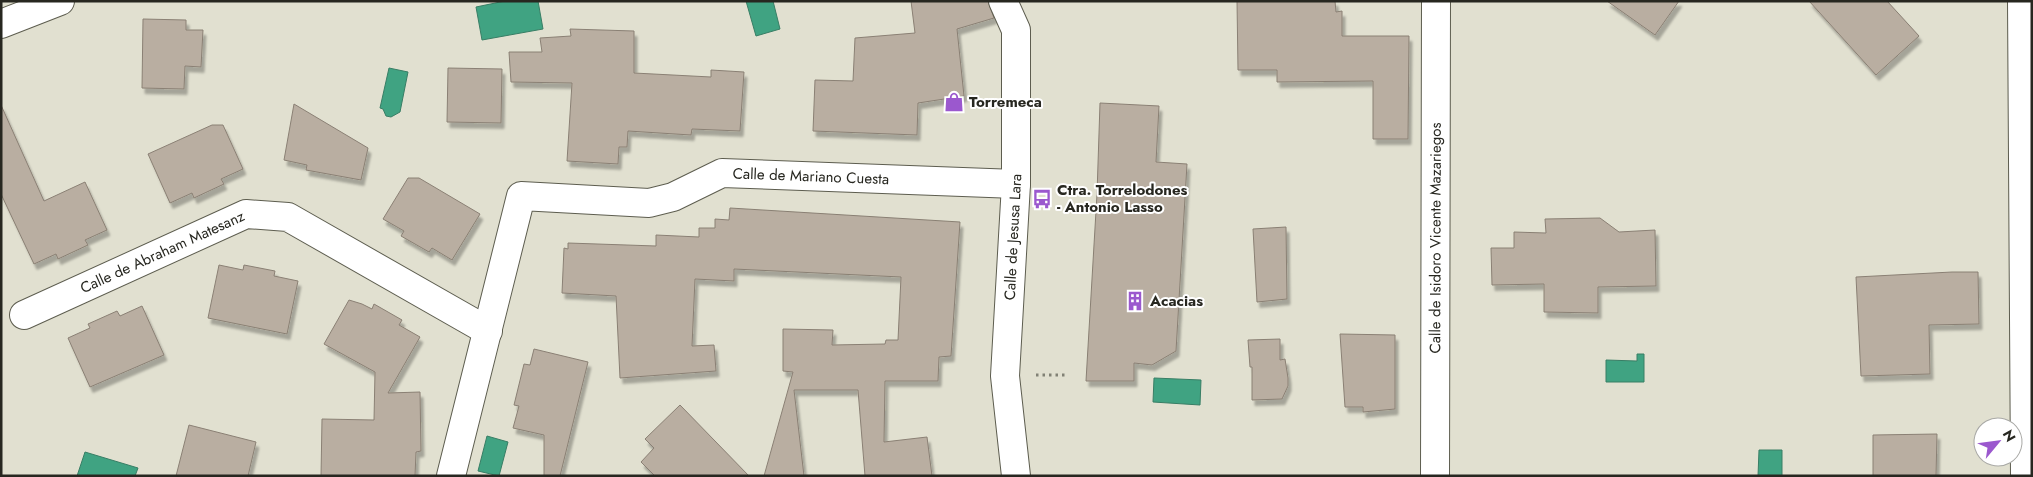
<svg xmlns="http://www.w3.org/2000/svg" width="2033" height="477" font-family="Jost,sans-serif">
  <style>
    .water { fill: #40a382; stroke: #387e65 }
    .building { fill: #b9aea1; stroke: #8a8074; filter: url(#shadow) }
    .lines { fill: none; stroke-linecap: round; stroke-linejoin: round }
    .minor-casing { stroke: #5d5d4f; stroke-width: 30 }
    .secondary-casing { stroke: #5d5d4f; stroke-width: 30 }
    .path { stroke: #818175; stroke-width: 3; stroke-dasharray: 2.5 4; stroke-linecap: butt }
    .minor { stroke: #fff; stroke-width: 28 }
    .secondary { stroke: #fff; stroke-width: 28 }
    .labels { text-anchor: middle; stroke-width: 4; stroke-linejoin: round; paint-order: stroke }
    .poi-label { font-size: 15px; font-weight: bold; fill: #272720; stroke: #fff; text-anchor: start }
    .street-label { font-size: 15px; fill: #272720; stroke: #fff }
  </style>
  <defs>
    <filter id="shadow"><feDropShadow dx="3" dy="5.5" stdDeviation="1" flood-color="#0004"/></filter>
  </defs>
  <rect width="100%" height="100%" fill="#e1e0d0"/>
  <g class="water">
    <polygon points="505,1 538,1 543,29 482,40 476,7"/>
    <polygon points="746,1 773,1 780,29 756,36"/>
    <polygon points="389,68 408,72 400,112 391,117 386,116 383,109 380,108"/>
    <polygon points="1637,354 1644,354 1644,382 1606,382 1606,360 1637,361"/>
    <polygon points="1154,378 1201,380 1200,405 1153,402"/>
    <polygon points="487,436 508,442 499,476 478,471"/>
    <polygon points="1759,450 1782,450 1782,476 1758,476"/>
    <polygon points="85,452 138,468 135,476 77,476"/>
  </g>
  <g class="building">
    <polygon points="911,1 988,1 994,18 957,29 964,96 918,103 917,135 813,131 815,80 853,81 855,38 915,33"/>
    <polygon points="1237,1 1335,1 1336,12 1342,11 1342,36 1409,36 1408,139 1373,139 1373,81 1277,82 1277,70 1238,70"/>
    <polygon points="1607,1 1679,1 1655,35"/>
    <polygon points="1809,1 1887,1 1919,36 1876,75"/>
    <polygon points="143,19 186,20 186,30 203,30 201,67 185,66 184,89 142,88"/>
    <polygon points="570,29 634,31 634,73 711,77 711,70 744,72 740,131 692,129 691,135 628,131 627,147 619,147 618,164 567,161 572,83 511,82 509,52 542,52 540,38 571,36"/>
    <polygon points="448,68 502,69 501,123 447,122"/>
    <polygon points="1100,103 1159,106 1156,162 1187,164 1176,351 1152,365 1134,363 1134,381 1086,381 1097,194"/>
    <polygon points="294,104 368,148 361,180 306,170 307,165 284,160"/>
    <polygon points="1,105 44,201 85,182 107,230 85,240 88,245 58,259 56,254 34,264 1,194"/>
    <polygon points="212,125 223,125 243,169 221,179 224,184 194,198 192,193 170,203 148,154"/>
    <polygon points="408,178 419,178 480,214 452,260 432,248 429,252 401,236 404,231 383,219"/>
    <polygon points="730,208 960,222 951,356 939,357 938,381 885,381 884,442 927,437 932,476 865,476 858,390 794,390 804,476 764,476 793,372 783,371 783,329 833,330 832,345 885,344 886,340 898,340 901,277 734,269 734,281 695,279 692,346 714,345 716,371 620,378 616,296 562,293 564,248 568,249 568,243 656,246 656,235 699,237 699,228 715,228 715,219 729,220"/>
    <polygon points="1600,218 1619,232 1655,230 1656,286 1598,287 1598,313 1544,312 1544,284 1492,285 1491,248 1514,248 1514,232 1546,233 1545,219"/>
    <polygon points="1286,227 1287,299 1257,302 1253,229"/>
    <polygon points="219,265 243,270 244,265 275,271 274,276 298,281 287,334 208,318"/>
    <polygon points="1952,272 1978,272 1979,324 1929,325 1930,374 1861,376 1856,277"/>
    <polygon points="349,300 362,304 372,309 374,304 402,320 399,325 420,337 388,393 420,392 421,451 416,452 415,476 321,476 322,419 374,420 375,372 324,344"/>
    <polygon points="142,306 164,355 90,387 68,338 90,328 88,324 117,311 120,316"/>
    <polygon points="1340,334 1395,335 1395,409 1363,412 1363,407 1345,407"/>
    <polygon points="1280,339 1280,360 1285,359 1288,378 1288,386 1282,399 1252,400 1252,367 1250,367 1248,340"/>
    <polygon points="534,349 588,362 560,476 544,476 544,435 513,428 519,406 514,405 524,364 530,365"/>
    <polygon points="680,405 749,476 655,476 641,462 654,448 645,439"/>
    <polygon points="189,425 256,442 248,476 176,476"/>
    <polygon points="1937,434 1936,476 1873,476 1873,435"/>
  </g>
  <g class="lines">
    <defs>
      <g id="minor">
        <polyline points="2022,1 2025,476"/>
        <polyline points="1,24 60,1"/>
        <path id="s1" d="M 24,315 L 246,214 L 288,217 L 488,331"/>
        <path id="s2" d="M 451,476 L 521,196 L 649,203 L 673,197 L 722,173 L 1016,184"/>
        <path id="s3" d="M 1435,476 L 1436,1"/>
      </g>
      <polyline id="secondary" points="1003,1 1016,30 1016,184 1005,376 1016,476"/>
    </defs>
    <use href="#minor" class="minor-casing"/>
    <use href="#secondary" class="secondary-casing"/>
    <polyline class="path" points="1036,375 1068,375"/>
    <use href="#minor" class="minor"/>
    <use href="#secondary" class="secondary"/>
  </g>
  <defs>
    <symbol id="shop-bare" viewBox="-9 -9 18 18"><path d="M-5-2.5h2.3a2.7 3.5 0 0 1 5.4 0H5L5.5 6h-11ZM-1.5-2.5h3a1.5 2.3 0 0 0-3 0Z" fill="#9b58ce" stroke="#fff" stroke-width="2.5" paint-order="stroke"/></symbol>
    <symbol id="bus-bare" viewBox="-9 -9 18 18"><path d="M-5-6H5V4H4V6H2V4H-2V6H-4V4H-5ZM-3.5-4V0h7V-4ZM-3.5 1.2v1.5H-2V1.2ZM2 1.2v1.5H3.5V1.2Z" fill="#9b58ce" stroke="#fff" stroke-width="2.5" paint-order="stroke"/></symbol>
    <symbol id="building-bare" viewBox="-9 -9 18 18"><path d="M-4-6H4V6H1V3H-1V6H-4ZM-2.5-4.3h1.7v1.8h-1.7ZM.8-4.3h1.7v1.8H.8ZM-2.5-1h1.7V.8h-1.7ZM.8-1h1.7V.8H.8Z" fill="#9b58ce" stroke="#fff" stroke-width="2.5" paint-order="stroke"/></symbol>
  </defs>
  <g fill-rule="evenodd">
    <use href="#shop-bare" x="940" y="88" width="28" height="28"/>
    <use href="#bus-bare" x="1028" y="185" width="28" height="28"/>
    <use href="#building-bare" x="1121" y="287" width="28" height="28"/>
  </g>
  <g class="labels">
    <g class="poi-label">
      <text x="969" y="107">Torremeca</text>
      <text x="1057" y="195">Ctra. Torrelodones<tspan x="1057" dy="17">- Antonio Lasso</tspan></text>
      <text x="1150" y="306">Acacias</text>
    </g>
    <g class="street-label">
      <text dy="5" stroke="none"><textPath href="#s2" startOffset="585">Calle de Mariano Cuesta</textPath></text>
      <text transform="translate(1013 237) rotate(-87)" y="5">Calle de Jesusa Lara</text>
      <text dy="5" stroke="none"><textPath href="#s3" startOffset="238">Calle de Isidoro Vicente Mazariegos</textPath></text>
      <text dy="5" stroke="none"><textPath href="#s1" startOffset="152">Calle de Abraham Matesanz</textPath></text>
    </g>
  </g>
  <rect width="2033" height="477" fill="none" stroke="#272720" stroke-width="5"/>
  <g transform="translate(1998 442) rotate(61)"><circle r="24" fill="#ffffff" stroke="#a9a9a6"/>
  <path d="M0-4L9 19L0 12L-9 19Z" fill="#9b58ce"/>
  <text y="-8" font-size="14" font-weight="bold" text-anchor="middle" fill="#272720">N</text>
  </g>
</svg>
